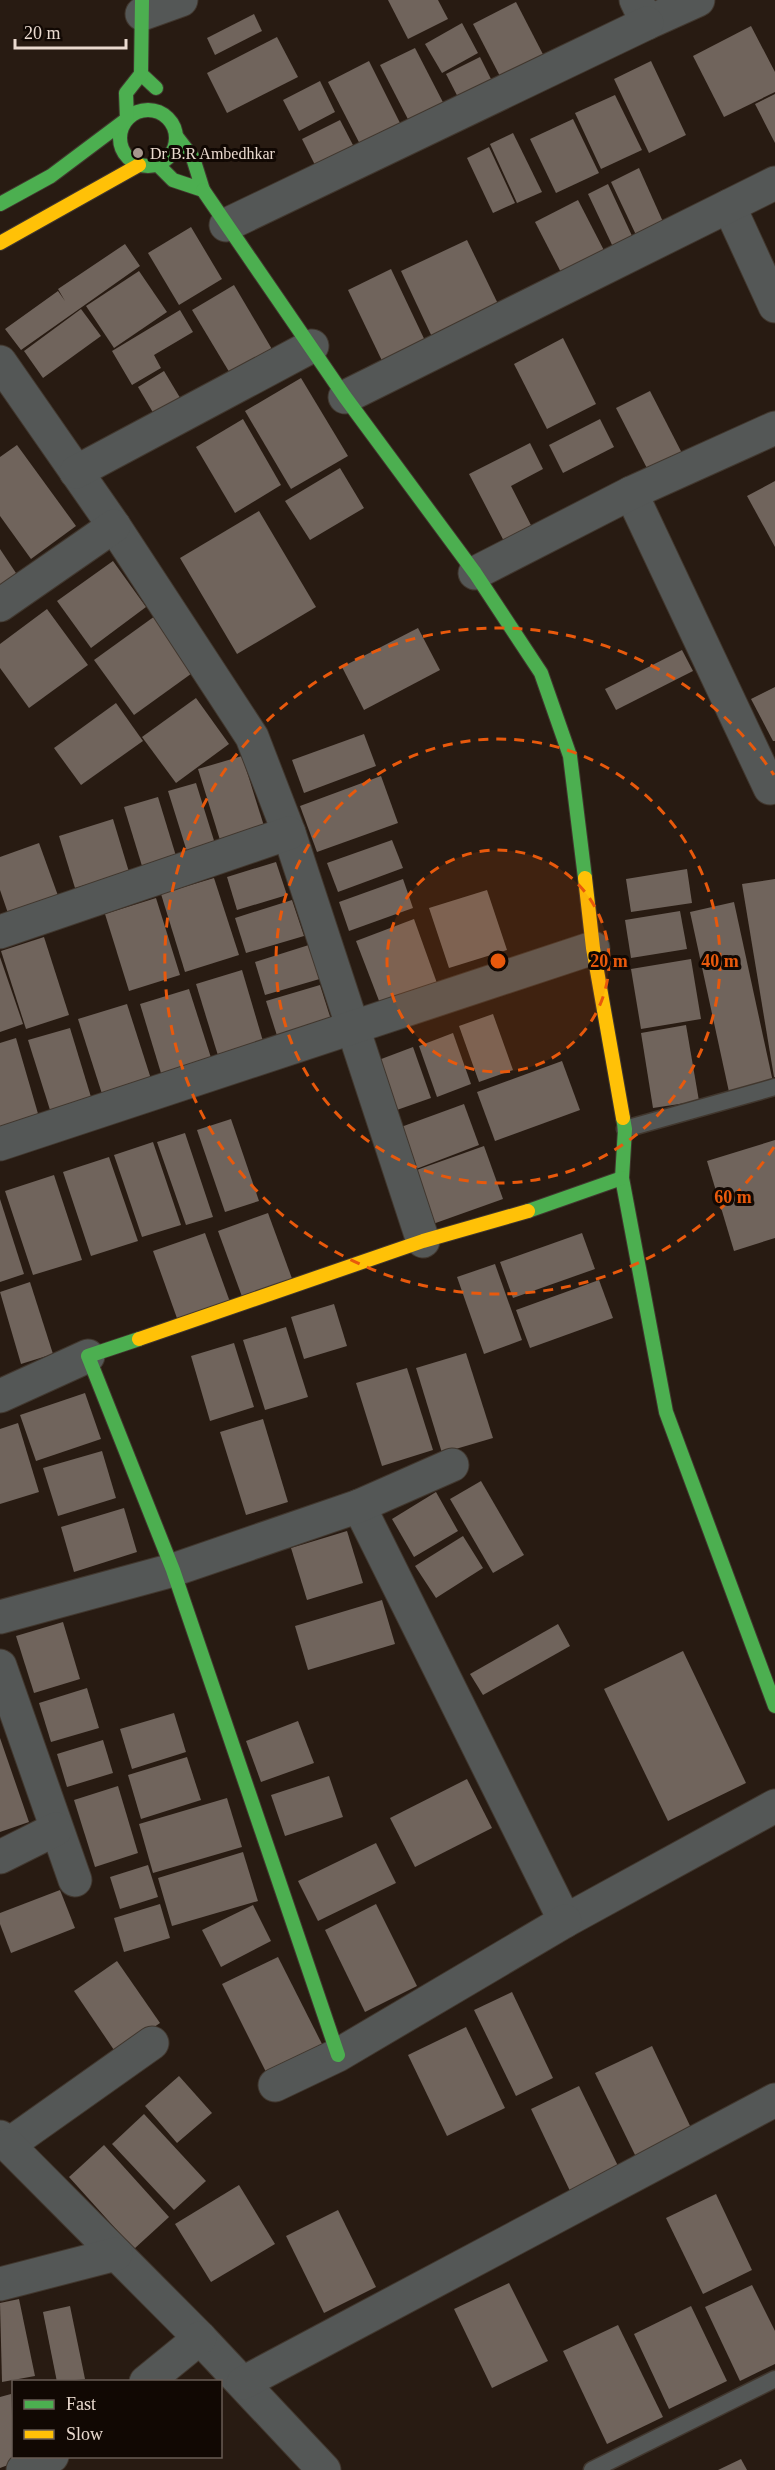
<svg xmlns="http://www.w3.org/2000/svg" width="775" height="2470" font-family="'Times New Roman',serif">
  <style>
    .building { fill: #70645c }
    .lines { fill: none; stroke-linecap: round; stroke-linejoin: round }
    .lane-casing { stroke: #41372e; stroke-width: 19 }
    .street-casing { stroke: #41372e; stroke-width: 35 }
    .fast-casing { stroke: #41372e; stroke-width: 16 }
    .slow-casing { stroke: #41372e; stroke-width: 16 }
    .lane { stroke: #545756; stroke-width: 16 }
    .street { stroke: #545756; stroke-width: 33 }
    .fast { stroke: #4caf50; stroke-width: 14 }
    .slow { stroke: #ffc107; stroke-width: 14 }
    .ring { fill: none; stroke: #e8590c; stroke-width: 3; stroke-dasharray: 10 8 }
    .poi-dot { fill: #a6978d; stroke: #110803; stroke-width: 2 }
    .labels { text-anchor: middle; stroke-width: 6; stroke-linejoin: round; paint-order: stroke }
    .poi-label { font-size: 16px; fill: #eadacf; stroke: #110803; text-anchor: start }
    .centre { fill: #e8590c; stroke: #110803; stroke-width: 3 }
    .ring-label { font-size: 18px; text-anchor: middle; font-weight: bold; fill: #e8590c; stroke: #110803; stroke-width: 6; stroke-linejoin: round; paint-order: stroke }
  </style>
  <rect width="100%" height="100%" fill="#281b12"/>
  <g class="building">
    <polygon points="388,0 438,0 448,19 408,39"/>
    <polygon points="516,2 548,64 505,86 473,24"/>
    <polygon points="254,14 262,31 215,55 207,38"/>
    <polygon points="462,23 478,53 442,73 425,44"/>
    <polygon points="751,26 775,72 775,92 724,117 693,56"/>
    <polygon points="277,37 298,77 227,113 207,73"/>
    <polygon points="415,48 448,112 413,129 380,65"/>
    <polygon points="480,57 496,89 462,105 446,74"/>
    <polygon points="369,61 404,131 364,152 328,82"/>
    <polygon points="651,61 686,135 649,153 614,79"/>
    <polygon points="320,81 335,112 299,131 283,100"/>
    <polygon points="775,94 775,143 755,104"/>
    <polygon points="615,95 642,150 601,169 575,113"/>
    <polygon points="573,119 599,173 556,193 530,139"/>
    <polygon points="340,120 354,147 316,167 302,139"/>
    <polygon points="513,133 542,192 517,203 490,144"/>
    <polygon points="489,147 515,203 493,213 467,158"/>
    <polygon points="639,168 664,224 637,237 611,182"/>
    <polygon points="608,184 633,238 613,247 588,194"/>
    <polygon points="578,200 610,262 567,284 535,222"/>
    <polygon points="191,227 222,279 179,305 148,253"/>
    <polygon points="467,240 500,308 433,339 401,271"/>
    <polygon points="125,244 140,266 21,350 5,329 58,291 65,301 58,289"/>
    <polygon points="391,269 428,347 385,367 348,290"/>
    <polygon points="139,271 167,312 114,348 86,306"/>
    <polygon points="234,285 276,356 234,380 192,310"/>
    <polygon points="81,309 101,336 43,378 24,351"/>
    <polygon points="180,310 193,332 154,355 161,368 132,385 112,351"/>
    <polygon points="563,338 596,404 547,429 514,364"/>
    <polygon points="164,371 185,406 158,421 138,387"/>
    <polygon points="301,378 348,456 291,489 245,411"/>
    <polygon points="650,391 685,459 651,476 616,408"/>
    <polygon points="243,419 281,485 235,513 196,447"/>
    <polygon points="600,419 614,447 563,473 549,445"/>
    <polygon points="530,443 543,469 511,486 535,533 507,547 469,474"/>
    <polygon points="17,445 76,526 31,559 0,516 0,457"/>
    <polygon points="340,468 364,508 310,540 285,501"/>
    <polygon points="775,481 775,547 747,496"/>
    <polygon points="259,511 316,607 237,654 180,558"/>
    <polygon points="0,549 22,582 0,597"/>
    <polygon points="113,561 146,607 91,648 57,601"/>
    <polygon points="47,609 88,665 29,708 0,668 0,644"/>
    <polygon points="155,616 195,671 134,715 94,660"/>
    <polygon points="418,628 440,670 364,710 342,667"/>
    <polygon points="682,650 693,671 616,710 605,689"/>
    <polygon points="775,687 775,741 773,741 751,699"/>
    <polygon points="196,698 229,744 176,783 142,737"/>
    <polygon points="116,703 143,741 81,785 54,748"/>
    <polygon points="364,734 376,766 304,793 292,760"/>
    <polygon points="242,756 264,826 220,840 198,769"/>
    <polygon points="381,776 398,823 317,852 300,806"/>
    <polygon points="196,783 216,847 188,855 168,791"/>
    <polygon points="158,797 176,856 142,866 124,807"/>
    <polygon points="113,819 129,872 75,888 59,836"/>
    <polygon points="392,840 403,868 338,892 327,863"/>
    <polygon points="39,843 61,904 11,922 0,890 0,857"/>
    <polygon points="276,862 287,895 237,910 227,877"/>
    <polygon points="687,869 692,903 631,912 626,879"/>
    <polygon points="214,878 239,955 185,972 161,894"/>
    <polygon points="403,879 413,908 349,931 339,902"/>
    <polygon points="775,879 775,1077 774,1077 742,884"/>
    <polygon points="487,890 507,950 449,968 429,908"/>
    <polygon points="156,898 180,975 129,991 105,914"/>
    <polygon points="292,900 304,936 246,953 235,918"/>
    <polygon points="734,902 773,1082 729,1092 690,912"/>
    <polygon points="680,911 687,949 631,958 625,920"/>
    <polygon points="414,919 438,986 381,1006 356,941"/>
    <polygon points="44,937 69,1015 26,1029 1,951"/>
    <polygon points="312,944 323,978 265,995 255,962"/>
    <polygon points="0,957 23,1024 0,1032"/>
    <polygon points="691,959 701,1019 641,1029 631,969"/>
    <polygon points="242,970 265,1048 220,1062 196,984"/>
    <polygon points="320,985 334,1029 280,1045 266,1001"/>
    <polygon points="189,989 214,1067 164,1083 140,1004"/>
    <polygon points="127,1004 152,1082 103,1097 78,1019"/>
    <polygon points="493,1014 513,1070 479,1082 459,1026"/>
    <polygon points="686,1025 699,1101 653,1108 641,1033"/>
    <polygon points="70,1028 91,1097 50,1110 28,1040"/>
    <polygon points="453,1033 471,1084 437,1097 419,1046"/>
    <polygon points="16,1038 41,1124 0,1129 0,1043"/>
    <polygon points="413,1047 431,1098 394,1111 376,1061"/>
    <polygon points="562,1061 580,1110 495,1141 477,1092"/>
    <polygon points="464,1104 479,1145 416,1169 401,1127"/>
    <polygon points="231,1119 259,1201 225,1212 197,1130"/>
    <polygon points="185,1133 213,1217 186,1225 157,1142"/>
    <polygon points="775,1140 775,1238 734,1251 707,1161"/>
    <polygon points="153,1142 181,1225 142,1237 114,1155"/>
    <polygon points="484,1146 503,1199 430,1225 411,1172"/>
    <polygon points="109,1157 138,1241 91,1256 63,1172"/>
    <polygon points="54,1175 82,1260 33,1275 5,1191"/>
    <polygon points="0,1199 24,1274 0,1282"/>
    <polygon points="268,1213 294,1284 244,1302 218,1231"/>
    <polygon points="205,1233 230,1302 178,1321 153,1251"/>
    <polygon points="582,1233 595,1269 513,1298 500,1262"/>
    <polygon points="495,1264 522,1340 484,1354 457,1277"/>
    <polygon points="599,1280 613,1318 530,1348 516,1310"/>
    <polygon points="30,1282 53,1354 21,1364 0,1292"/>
    <polygon points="334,1304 347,1346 304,1359 291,1317"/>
    <polygon points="286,1327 308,1397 265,1410 243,1340"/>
    <polygon points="234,1343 254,1407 210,1421 191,1356"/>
    <polygon points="466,1353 493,1438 442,1453 416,1368"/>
    <polygon points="407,1368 433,1450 382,1466 356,1383"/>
    <polygon points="85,1393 101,1439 36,1461 20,1415"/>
    <polygon points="263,1419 288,1502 246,1515 220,1432"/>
    <polygon points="18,1423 39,1492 0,1504 0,1429"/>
    <polygon points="102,1451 116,1498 58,1516 43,1468"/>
    <polygon points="481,1481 524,1555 493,1573 450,1499"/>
    <polygon points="436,1492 458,1531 414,1557 392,1519"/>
    <polygon points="124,1508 137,1552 74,1572 61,1527"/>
    <polygon points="347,1531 363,1583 307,1600 291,1548"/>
    <polygon points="463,1536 483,1568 436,1598 415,1566"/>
    <polygon points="382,1600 395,1644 308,1670 295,1626"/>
    <polygon points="63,1622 80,1679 34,1693 16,1636"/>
    <polygon points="558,1624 570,1646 483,1695 470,1674"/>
    <polygon points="683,1651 746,1783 668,1821 604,1689"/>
    <polygon points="87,1688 99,1728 51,1742 39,1703"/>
    <polygon points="174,1713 186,1752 132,1769 120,1729"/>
    <polygon points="298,1721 314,1763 261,1782 246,1741"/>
    <polygon points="0,1738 29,1822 0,1832"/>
    <polygon points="103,1740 113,1773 67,1787 57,1754"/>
    <polygon points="187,1757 201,1800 141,1819 128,1775"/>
    <polygon points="329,1776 343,1817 285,1836 271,1795"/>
    <polygon points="467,1779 492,1828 415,1867 390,1818"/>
    <polygon points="118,1786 138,1853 95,1867 74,1800"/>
    <polygon points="227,1798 242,1847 153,1873 139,1824"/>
    <polygon points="376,1843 396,1883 318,1921 298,1881"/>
    <polygon points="243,1852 258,1901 172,1926 158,1878"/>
    <polygon points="148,1865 158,1897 120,1909 110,1877"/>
    <polygon points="60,1890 75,1928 11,1953 0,1924 0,1913"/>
    <polygon points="160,1904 170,1938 124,1952 114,1918"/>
    <polygon points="376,1904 417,1986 365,2012 325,1930"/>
    <polygon points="253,1905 271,1941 221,1967 202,1930"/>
    <polygon points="278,1957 322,2044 266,2072 222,1984"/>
    <polygon points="117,1961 160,2023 116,2053 74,1991"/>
    <polygon points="512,1992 553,2078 516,2096 474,2010"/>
    <polygon points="466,2027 505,2108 447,2136 408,2055"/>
    <polygon points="652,2046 692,2130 636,2157 595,2073"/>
    <polygon points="179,2076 212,2113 177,2143 145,2106"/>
    <polygon points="579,2086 619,2168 570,2191 531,2109"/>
    <polygon points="144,2114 206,2181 174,2210 112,2144"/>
    <polygon points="104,2145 169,2217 134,2249 69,2177"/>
    <polygon points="239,2185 275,2244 211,2282 175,2224"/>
    <polygon points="716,2194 752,2270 703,2294 666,2218"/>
    <polygon points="338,2210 376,2287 324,2313 286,2236"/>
    <polygon points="509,2283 548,2361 492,2388 454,2309"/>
    <polygon points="752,2285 775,2331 775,2364 740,2381 705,2307"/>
    <polygon points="19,2299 35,2376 2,2382 0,2303"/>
    <polygon points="70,2306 85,2379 57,2382 43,2312"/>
    <polygon points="691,2306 727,2381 669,2409 634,2334"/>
    <polygon points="618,2325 663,2417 607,2444 563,2351"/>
    <polygon points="11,2394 14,2456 27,2458 0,2468 0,2397"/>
    <polygon points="741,2459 747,2470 718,2470"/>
  </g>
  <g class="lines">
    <defs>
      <g id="lane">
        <polyline points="625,1129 775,1087"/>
        <polyline points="592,2470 775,2379"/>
      </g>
      <g id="street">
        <polyline points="636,0 647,23 698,0"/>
        <polyline points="142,14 181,0"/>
        <polyline points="729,206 775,306"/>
        <polyline points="226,225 647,23"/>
        <polyline points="0,362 114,526 252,737 289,833 423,1241"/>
        <polyline points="345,397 775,183"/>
        <polyline points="76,472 312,346"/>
        <polyline points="631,493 770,788"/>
        <polyline points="475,573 631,493 775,428"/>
        <polyline points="0,605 114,526"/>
        <polyline points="0,932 289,833"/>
        <polyline points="0,1144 593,948"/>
        <polyline points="0,1396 88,1356"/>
        <polyline points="359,1506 565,1921 775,1806"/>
        <polyline points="0,1617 173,1570 359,1506 452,1465"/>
        <polyline points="0,1666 75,1880"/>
        <polyline points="0,1857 56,1829"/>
        <polyline points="275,2085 338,2055 565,1921"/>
        <polyline points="0,2137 8,2145 152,2043"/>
        <polyline points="8,2145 200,2338 324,2470"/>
        <polyline points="0,2284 116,2254"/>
        <polyline points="146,2382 200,2338"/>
        <polyline points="243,2383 775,2100"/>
        <polyline points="23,2470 52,2456"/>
      </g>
      <g id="fast">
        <polyline points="142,0 141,74 156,88"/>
        <circle cx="148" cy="138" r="28"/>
        <polyline points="157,164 173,180 203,190 193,158 176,136"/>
        <polyline points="203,190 345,397 475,573 541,673 570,756 585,878"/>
        <polyline points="0,204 51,176 127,119 126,93 141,74"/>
        <polyline points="623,1118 625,1129 622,1178 666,1412 775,1706"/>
        <polyline points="528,1211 622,1178"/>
        <polyline points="139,1339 88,1356 173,1570 338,2055"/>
      </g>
      <g id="slow">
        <polyline points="0,243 139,165"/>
        <polyline points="585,878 593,948 623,1118"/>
        <polyline points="139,1339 423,1241 528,1211"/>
      </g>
    </defs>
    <use href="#lane" class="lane-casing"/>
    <use href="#street" class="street-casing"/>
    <use href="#fast" class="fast-casing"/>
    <use href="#slow" class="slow-casing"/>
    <use href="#lane" class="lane"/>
    <use href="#street" class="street"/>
    <use href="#fast" class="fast"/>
    <use href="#slow" class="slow"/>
  </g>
  <circle cx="498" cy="961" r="111" fill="#e8590c" fill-opacity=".12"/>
  <g class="ring">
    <circle cx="498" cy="961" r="111"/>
    <circle cx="498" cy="961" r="222"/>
    <path d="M774 1147A333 333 0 1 1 774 775"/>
  </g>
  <circle class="poi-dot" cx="138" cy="153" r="6"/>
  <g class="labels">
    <g class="poi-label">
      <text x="150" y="159">Dr B.R Ambedhkar</text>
    </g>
  </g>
  <circle cx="498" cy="961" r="9" class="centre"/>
  <g class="ring-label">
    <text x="609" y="967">20 m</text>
    <text x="720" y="967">40 m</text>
    <text x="733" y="1203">60 m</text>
  </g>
  <rect x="12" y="2380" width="210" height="78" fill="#110803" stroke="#685c55" stroke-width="1.5"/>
  <rect x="24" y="2400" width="30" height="9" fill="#4caf50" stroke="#685c55" stroke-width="1.5"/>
  <text x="66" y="2410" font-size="18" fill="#eadacf">Fast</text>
  <rect x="24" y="2430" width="30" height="9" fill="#ffc107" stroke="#685c55" stroke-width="1.5"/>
  <text x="66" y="2440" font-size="18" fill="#eadacf">Slow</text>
  <path d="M15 39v9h111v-9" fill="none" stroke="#eadacf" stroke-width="3"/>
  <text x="24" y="39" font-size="18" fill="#eadacf" stroke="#110803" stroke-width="4.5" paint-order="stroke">20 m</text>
</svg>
